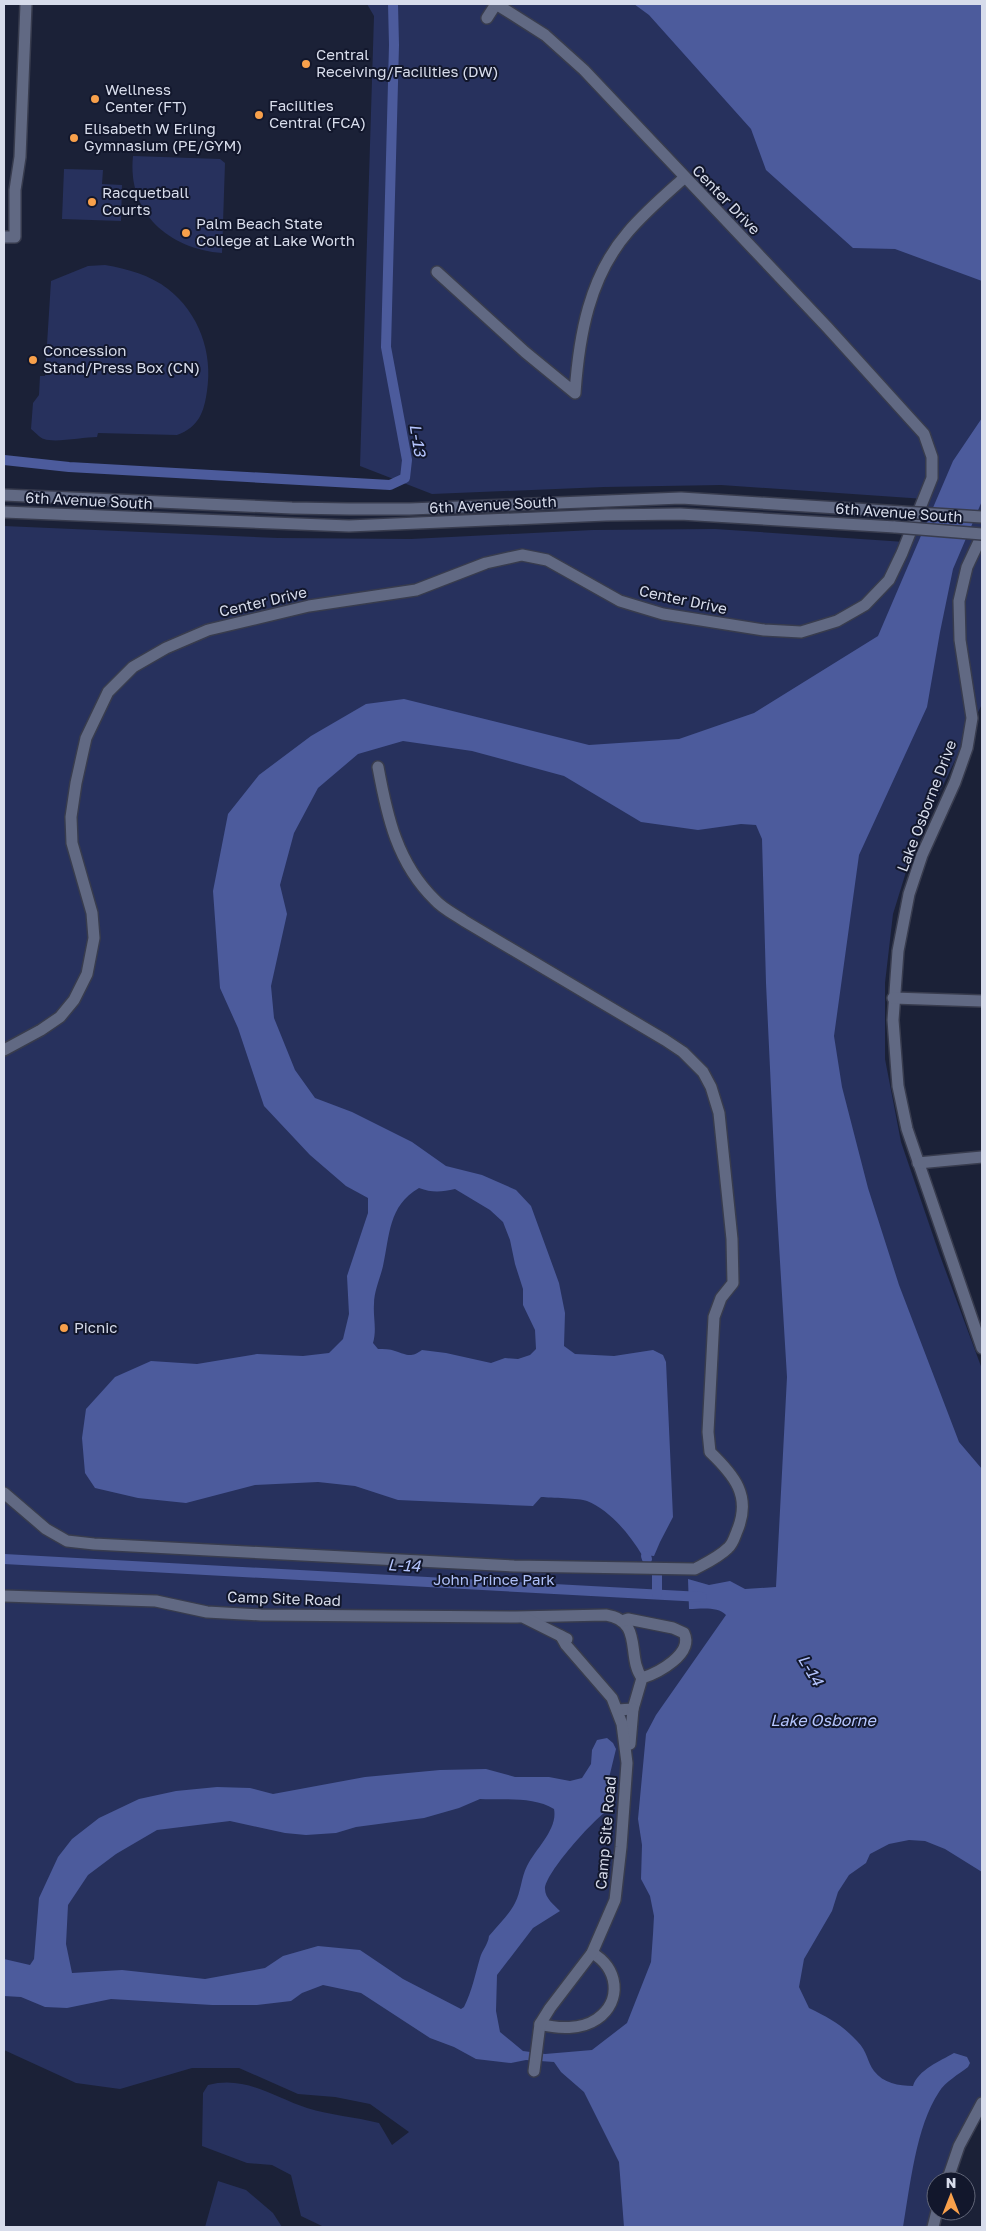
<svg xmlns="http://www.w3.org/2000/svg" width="986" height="2231" font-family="'Golos Text',sans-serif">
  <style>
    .green { fill: #27315d }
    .water { fill: #4c5b9c; fill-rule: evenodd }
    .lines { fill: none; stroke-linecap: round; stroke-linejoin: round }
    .canal { stroke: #4c5b9c; stroke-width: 10 }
    .minor-casing { stroke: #383c4e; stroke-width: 14 }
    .minor { stroke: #616983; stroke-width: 11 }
    .minor-bridge-casing { stroke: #383c4e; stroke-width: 14; stroke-linecap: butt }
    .minor-bridge { stroke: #616983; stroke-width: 11 }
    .poi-dot { fill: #f8a04b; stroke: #12172c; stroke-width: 2 }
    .labels { text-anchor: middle; stroke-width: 4; stroke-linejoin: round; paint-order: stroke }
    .poi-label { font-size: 15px; fill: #d7dceb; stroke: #12172c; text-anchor: start }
    .street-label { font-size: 15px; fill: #d7dceb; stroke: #12172c }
    .park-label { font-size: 15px; fill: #afc0f8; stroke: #12172c }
    .water-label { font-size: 16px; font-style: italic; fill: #b5c5fe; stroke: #12172c }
  </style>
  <rect width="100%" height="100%" fill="#1b2137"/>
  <g class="green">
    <path d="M 367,4 L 982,4 L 982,704 L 914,846 L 893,914 L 885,983 L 885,1059 L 901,1142 L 939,1253 L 982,1369 L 982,2104 L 943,2181 L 936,2181 L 936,2205 L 930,2227 L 322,2226 L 301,2216 L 291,2175 L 272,2165 L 247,2163 L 202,2146 L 203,2093 L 208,2085 C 245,2075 273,2097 307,2108 C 330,2115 355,2117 379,2123 L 392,2145 L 409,2132 L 370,2104 L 335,2097 L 298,2094 L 239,2068 L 192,2068 L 120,2089 L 76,2083 L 4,2050 L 4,526 L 278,538 L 411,539 L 593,530 L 715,529 L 905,542 L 925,499 L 721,485 L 604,487 L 432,494 L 360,466 L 374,16 Z"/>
    <path d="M 133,156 L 220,159 L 225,163 L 222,253 C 169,249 127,213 133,156 Z"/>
    <polygon points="64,169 103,170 102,184 122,185 121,221 62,219"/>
    <path d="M 105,265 C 128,269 150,275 168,289 C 199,313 213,353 207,391 C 204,412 199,427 177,435 L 98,433 L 97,437 C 84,437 55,443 44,439 C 40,438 35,432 31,429 L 33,403 L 39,395 L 40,376 L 45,376 L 51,281 L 88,266 Z"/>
    <polygon points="218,2181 246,2190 273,2213 282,2227 205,2227"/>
  </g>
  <g class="water">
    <polygon points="634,4 982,4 982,281 895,249 853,248 766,170 751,129 649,15"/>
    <path d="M 982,418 L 982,501 L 953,569 L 940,632 L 927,707 L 859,855 L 834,1036 L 842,1087 L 868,1188 L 899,1285 L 959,1442 L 982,1469 L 982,1872 L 945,1849 L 925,1841 L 909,1840 L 889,1844 L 870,1854 L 866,1863 L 849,1875 L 838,1892 L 832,1911 L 804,1959 L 799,1987 L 809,2008 C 829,2018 841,2024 857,2041 C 868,2052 867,2062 874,2071 C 883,2083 899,2086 913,2086 C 918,2070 940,2061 954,2053 L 967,2057 L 970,2063 L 968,2067 C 959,2074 945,2082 939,2092 C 916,2126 910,2187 903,2227 L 624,2227 L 619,2162 L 584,2092 L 561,2072 L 554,2062 L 526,2060 L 511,2063 L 476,2059 L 454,2047 L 430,2038 L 361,1993 L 323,1985 L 302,1993 L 291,2001 L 257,2005 L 212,2005 L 111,1999 L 67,2008 L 45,2007 L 21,1997 L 4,1996 L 4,1959 L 30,1965 L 34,1959 L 39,1898 L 58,1857 L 72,1839 L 99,1818 L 139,1799 L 176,1791 L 217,1787 L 250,1788 L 273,1794 L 365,1777 L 440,1770 L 486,1769 L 515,1777 L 549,1777 L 570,1781 L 582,1778 L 591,1764 L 592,1750 L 597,1740 L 607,1738 L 613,1743 L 616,1749 L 609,1778 L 608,1810 C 594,1819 545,1873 545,1889 C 545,1898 554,1905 560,1911 L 533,1928 L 497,1975 L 496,2011 L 500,2032 L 523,2051 L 545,2054 L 592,2050 L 627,2023 L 651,1962 L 653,1934 L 654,1916 L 650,1896 L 641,1879 L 642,1845 L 638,1819 L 646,1734 L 656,1715 L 726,1615 C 718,1606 700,1609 689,1609 L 688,1579 L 709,1585 L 730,1581 L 745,1589 L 776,1587 L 787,1377 L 776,1196 L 766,983 L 762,839 L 756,825 L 741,824 L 698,830 L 641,822 L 564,776 L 472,751 L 403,741 L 358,754 L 318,788 L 294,833 L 280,885 L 287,914 L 271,986 L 274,1018 L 295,1070 L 315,1098 L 352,1112 L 412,1142 L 446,1166 L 482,1175 L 516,1190 L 531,1206 L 559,1283 L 565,1313 L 564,1346 L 575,1354 L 614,1356 L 653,1350 L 663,1355 L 666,1362 L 673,1517 L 660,1542 L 654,1556 L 642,1555 C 630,1535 610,1510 587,1501 C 579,1498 551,1498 541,1497 L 533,1506 L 398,1500 L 355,1486 L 318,1482 L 255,1485 L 186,1503 L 138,1498 L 95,1488 L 85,1473 L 82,1438 L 86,1409 L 115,1377 L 151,1361 L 197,1364 L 257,1354 L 303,1356 L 329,1353 L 343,1339 L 349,1314 L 347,1276 L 368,1213 L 368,1198 L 346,1186 L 310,1155 L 264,1106 L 238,1028 L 220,988 L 213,891 L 228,814 L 259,775 L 311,736 L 366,704 L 404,699 L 589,745 L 679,739 L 754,713 L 878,636 L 953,461 ZM 419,1188 C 432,1193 442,1192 455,1189 L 490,1210 L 503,1222 L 510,1240 L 515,1264 L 523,1289 L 523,1305 L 535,1330 L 536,1349 L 530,1355 L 518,1359 L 505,1358 L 491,1363 L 446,1353 L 422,1350 C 411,1358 407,1355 395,1351 C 390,1349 383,1349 378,1349 L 373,1343 C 377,1329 373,1318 374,1304 C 374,1291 380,1279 383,1266 C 390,1235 388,1206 419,1188 ZM 480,1799 C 504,1800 533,1796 554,1809 C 558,1829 536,1848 527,1866 C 521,1878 521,1892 515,1903 C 509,1915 497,1926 489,1936 C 488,1945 482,1950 480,1958 C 475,1975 472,1991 464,2007 L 461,2009 L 403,1979 L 360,1950 L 318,1946 L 283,1956 L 265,1968 L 205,1979 L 122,1970 L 72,1973 L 66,1944 L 68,1905 L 88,1875 L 116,1854 L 157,1830 L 230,1821 L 285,1833 L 306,1835 L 336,1833 L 356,1827 L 424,1818 L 459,1808 Z"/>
  </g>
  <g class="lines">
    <g class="canal">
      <polyline points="4,460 69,467 390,485 405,478 407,460 386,347 394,45 393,4"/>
      <polyline points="646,1556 647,1559"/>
      <polyline points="4,1559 702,1597"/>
      <polyline points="657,1594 657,1575"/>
    </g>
    <defs>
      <g id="minor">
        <polyline points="487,18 496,4"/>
        <polyline points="4,237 15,237 15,190 20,157 26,4"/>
        <path d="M 437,272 L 525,352 L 575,393 C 579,336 589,277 628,232 C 645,212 665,195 684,178"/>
        <polyline points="4,495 292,508 349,509 410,509 681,498 902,512"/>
        <polyline points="4,512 349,526 606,515 680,514 895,527"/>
        <polyline points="982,535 967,567 959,601 960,640 972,718 967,748 955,782 922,855 909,894 898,951 893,1020 898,1086 907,1129 982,1348"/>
        <polyline points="893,998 982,1001"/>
        <polyline points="4,1050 41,1030 60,1017 74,1000 87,974 94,938 92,913 72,843 71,817 76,783 86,738 108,692 133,667 166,648 208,630 309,606 416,590 486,563 522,555 547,560 620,601 663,614 764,630 801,632 837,621 865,605 889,580 902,553 932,478 932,457 924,434 827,327 584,70 545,35 496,4"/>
        <polyline points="918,1163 982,1157"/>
        <path d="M 4,1493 L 46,1529 L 67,1541 L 94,1544 L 514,1566 L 695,1569 C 706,1563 719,1557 728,1548 C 733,1544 735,1536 737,1531 C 752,1496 734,1475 710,1452 L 708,1432 L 714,1317 L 721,1298 L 733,1283 L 732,1239 L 719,1113 L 711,1087 L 703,1072 L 683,1052 L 665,1040 L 466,922 C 456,915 443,909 435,900 C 397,863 387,816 378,767"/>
        <path d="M 4,1596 L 156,1601 L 207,1612 L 261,1615 L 516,1617 L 606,1615 C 644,1621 626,1657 642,1678"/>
        <polyline points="525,1618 567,1639"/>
        <path d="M 617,1710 L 633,1709 L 642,1678 C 658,1673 694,1654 684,1633 L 673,1628 L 628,1619 L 622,1621"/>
        <polyline points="630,1744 633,1709"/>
        <path d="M 540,2024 C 558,2029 581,2030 597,2019 C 623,2001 618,1967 592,1953"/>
        <polyline points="534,2071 540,2024 550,2008 592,1953 615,1900 621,1847 627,1763 622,1724 612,1698 566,1645 561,1636"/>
        <polyline points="947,2181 959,2146 982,2103"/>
        <polyline points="933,2227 937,2211"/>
      </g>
    </defs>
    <use href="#minor" class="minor-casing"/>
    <use href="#minor" class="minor"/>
    <defs>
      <g id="minor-bridge">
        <polyline points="902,512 982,517"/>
        <polyline points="895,527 982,534"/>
      </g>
    </defs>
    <use href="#minor-bridge" class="minor-bridge-casing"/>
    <use href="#minor-bridge" class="minor-bridge"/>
  </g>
  <g class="poi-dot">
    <circle cx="306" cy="64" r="5"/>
    <circle cx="95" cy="99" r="5"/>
    <circle cx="259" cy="115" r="5"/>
    <circle cx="74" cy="138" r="5"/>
    <circle cx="92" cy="202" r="5"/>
    <circle cx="186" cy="233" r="5"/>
    <circle cx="33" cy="360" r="5"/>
    <circle cx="64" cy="1328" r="5"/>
  </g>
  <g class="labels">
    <g class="poi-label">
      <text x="316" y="60">Central<tspan x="316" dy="17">Receiving/Facilities (DW)</tspan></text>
      <text x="105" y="95">Wellness<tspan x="105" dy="17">Center (FT)</tspan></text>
      <text x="269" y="111">Facilities<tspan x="269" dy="17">Central (FCA)</tspan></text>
      <text x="84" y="134">Elisabeth W Erling<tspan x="84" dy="17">Gymnasium (PE/GYM)</tspan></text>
      <text x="102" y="198">Racquetball<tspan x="102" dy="17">Courts</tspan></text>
      <text x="196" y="229">Palm Beach State<tspan x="196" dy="17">College at Lake Worth</tspan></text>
      <text x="43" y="356">Concession<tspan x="43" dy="17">Stand/Press Box (CN)</tspan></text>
      <text x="74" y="1333">Picnic</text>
    </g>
    <g class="street-label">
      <text transform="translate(726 200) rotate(46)" y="5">Center Drive</text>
      <text transform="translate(89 501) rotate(3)" y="5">6th Avenue South</text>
      <text transform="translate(493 505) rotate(-3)" y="5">6th Avenue South</text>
      <text transform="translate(899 513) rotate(4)" y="5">6th Avenue South</text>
      <text transform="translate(683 600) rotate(12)" y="5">Center Drive</text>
      <text transform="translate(263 602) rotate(-13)" y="5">Center Drive</text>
      <text transform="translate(927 806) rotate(-69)" y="5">Lake Osborne Drive</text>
      <text transform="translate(284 1599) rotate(2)" y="5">Camp Site Road</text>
      <text transform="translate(606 1833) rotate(-85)" y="5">Camp Site Road</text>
    </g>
    <g class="park-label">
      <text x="494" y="1585">John Prince Park</text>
    </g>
    <g class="water-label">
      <text transform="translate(418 440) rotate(81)" y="6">L-13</text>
      <text transform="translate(404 1565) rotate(3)" y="6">L-14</text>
      <text transform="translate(811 1670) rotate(59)" y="6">L-14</text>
      <text x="823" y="1726">Lake Osborne</text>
    </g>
  </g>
  <rect width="986" height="2231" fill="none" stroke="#d7dceb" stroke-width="10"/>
  <g transform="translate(951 2196)"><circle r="24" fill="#12172c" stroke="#616678"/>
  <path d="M0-4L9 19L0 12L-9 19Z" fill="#f8a04b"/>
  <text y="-8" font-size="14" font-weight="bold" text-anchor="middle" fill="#d7dceb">N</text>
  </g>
</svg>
